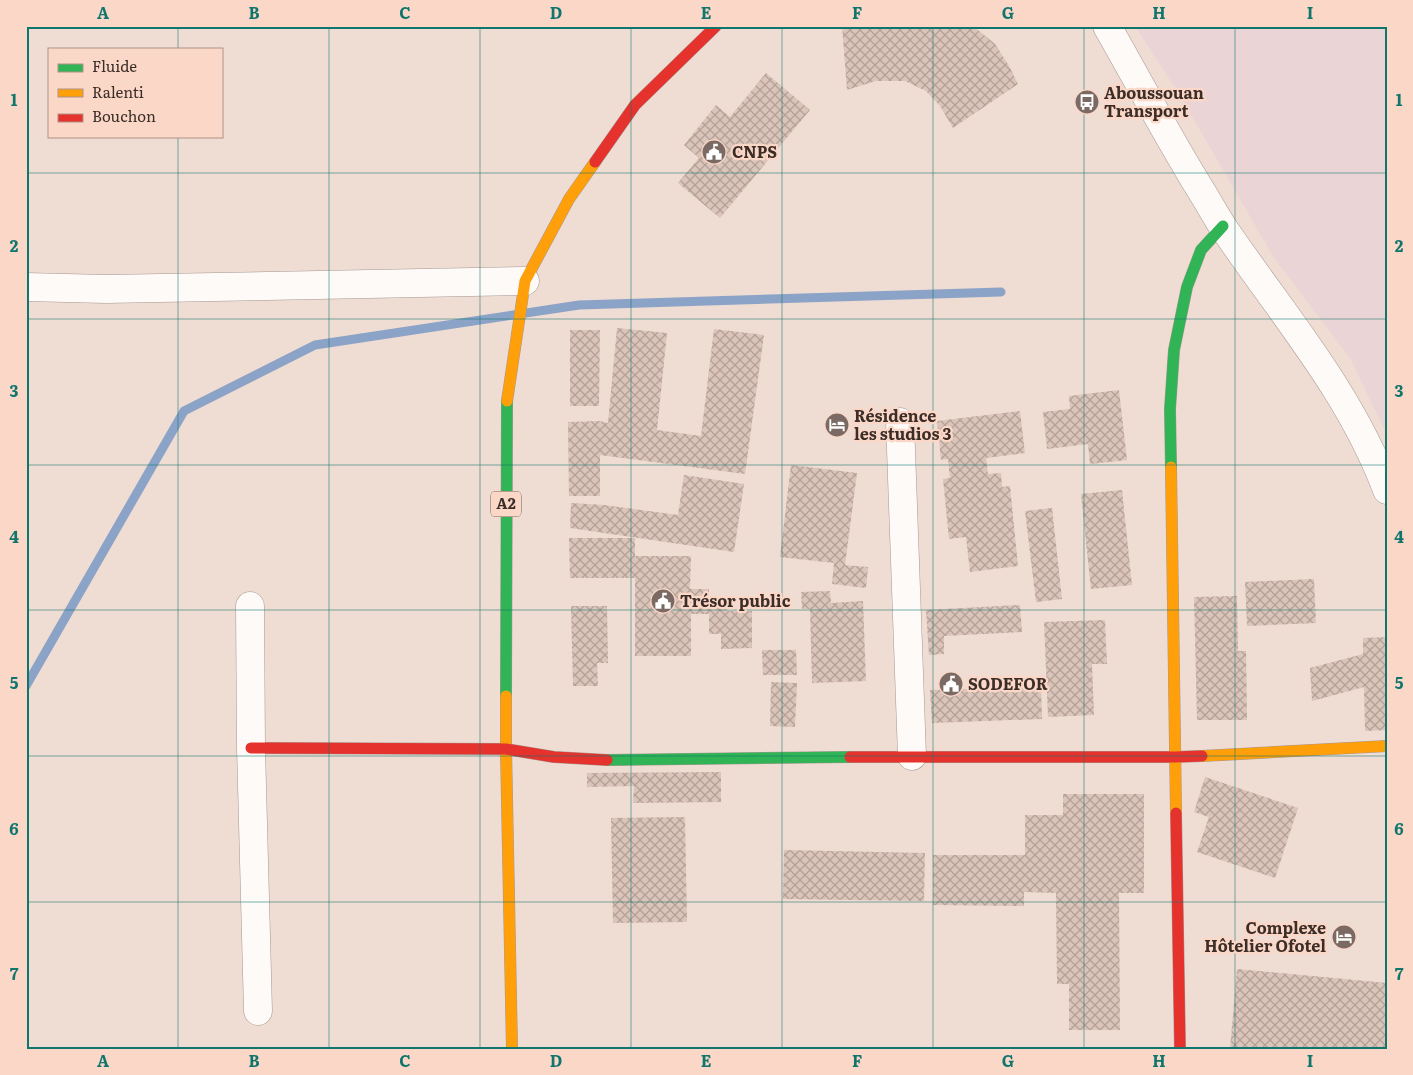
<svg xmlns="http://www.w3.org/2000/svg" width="1413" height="1075" font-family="Literata,serif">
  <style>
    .commercial { fill: #ebd4d5 }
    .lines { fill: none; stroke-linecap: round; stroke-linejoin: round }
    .stream { stroke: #8ba3c7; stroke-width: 9 }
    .building { fill: url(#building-cross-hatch) }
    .street-casing { stroke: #a69892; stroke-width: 29 }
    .fast-casing { stroke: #a69892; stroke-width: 12 }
    .slow-casing { stroke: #a69892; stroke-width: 12 }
    .jam-casing { stroke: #a69892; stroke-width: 12 }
    .street { stroke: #fdfaf8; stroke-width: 28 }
    .fast { stroke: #30b455; stroke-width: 11 }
    .slow { stroke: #ff9f0a; stroke-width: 11 }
    .jam { stroke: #e5322d; stroke-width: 11 }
    .grid { fill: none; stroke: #0f766e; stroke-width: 1; stroke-opacity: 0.55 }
    .labels { text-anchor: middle; stroke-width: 4.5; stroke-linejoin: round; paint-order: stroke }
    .shield { fill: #fbd7c7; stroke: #756057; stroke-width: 1 }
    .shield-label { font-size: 15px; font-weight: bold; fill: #3b2d27 }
    .poi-label { font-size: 16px; font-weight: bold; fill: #3b2d27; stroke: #fbd7c7; text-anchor: start }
    .neatline { fill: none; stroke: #0f766e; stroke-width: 2 }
    .grid-label { font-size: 16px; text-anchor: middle; font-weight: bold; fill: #0f766e }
  </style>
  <defs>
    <pattern id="building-cross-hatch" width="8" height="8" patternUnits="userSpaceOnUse" patternTransform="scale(1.25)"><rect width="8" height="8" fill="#dbc4ba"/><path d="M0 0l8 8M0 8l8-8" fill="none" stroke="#b3a097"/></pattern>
  </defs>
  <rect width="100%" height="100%" fill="#efdcd3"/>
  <polygon class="commercial" points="1135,26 1387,26 1387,435 1350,358 1274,258 1179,94"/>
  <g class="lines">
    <polyline class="stream" points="26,686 184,411 315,345 579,305 1001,292"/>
  </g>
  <g class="building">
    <polygon points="842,26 973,26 995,44 1009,66 1018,84 953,128 940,106 926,91 905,81 876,81 847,90"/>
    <polygon points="766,73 810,110 720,218 678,183 699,158 684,145 716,105 730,117"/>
    <polygon points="617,328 667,333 657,430 701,436 714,329 764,335 745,474 600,455 600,496 569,496 568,422 599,421 608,423"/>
    <polygon points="570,330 600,330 599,406 570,406"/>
    <polygon points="1119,390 1127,460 1090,464 1088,444 1047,449 1043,412 1070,409 1069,396"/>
    <polygon points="1020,411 1025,453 986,458 988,474 1001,473 1002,487 1010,486 1018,566 970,572 966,537 949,539 943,479 950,478 948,459 941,460 937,421"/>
    <polygon points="791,465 857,473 845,565 868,567 866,588 832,584 834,563 780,557"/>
    <polygon points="684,475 744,484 734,552 570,528 571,503 604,505 678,515"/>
    <polygon points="1122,490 1132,585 1091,589 1081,494"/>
    <polygon points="1052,508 1062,599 1036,602 1025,511"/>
    <polygon points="569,538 635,538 635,556 691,556 690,589 709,589 709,602 727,602 727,611 752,611 752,648 721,649 721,634 709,634 709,614 691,614 691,656 635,656 635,578 570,578"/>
    <polygon points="1314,579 1316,623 1247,626 1245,582"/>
    <polygon points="830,591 831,603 863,601 866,681 812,683 810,609 802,609 801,592"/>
    <polygon points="1237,596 1238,651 1246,651 1247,720 1197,720 1194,597"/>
    <polygon points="1020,605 1022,632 944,636 944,654 929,655 926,610"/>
    <polygon points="571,606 607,606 608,663 597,663 598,686 573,686"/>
    <polygon points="1105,620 1107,664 1092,664 1094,715 1048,717 1044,622"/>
    <polygon points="1387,637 1387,730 1365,731 1364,687 1312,701 1310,668 1363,654 1363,638"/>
    <polygon points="762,650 796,650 797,675 763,675"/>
    <polygon points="771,682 797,683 795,727 770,726"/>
    <polygon points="1041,687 1042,719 932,723 930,690"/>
    <polygon points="721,772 721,802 633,803 634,786 587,787 587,773"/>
    <polygon points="1205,777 1298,808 1275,878 1197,852 1209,817 1194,812"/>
    <polygon points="1063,794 1144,794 1144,893 1119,893 1120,1030 1069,1030 1069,984 1057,984 1056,893 1024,892 1024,906 933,905 933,855 1025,855 1025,815 1063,815"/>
    <polygon points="685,817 687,922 613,923 611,818"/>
    <polygon points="784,850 925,853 924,901 783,899"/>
    <polygon points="1237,969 1387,983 1386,1049 1230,1049"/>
  </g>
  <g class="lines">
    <defs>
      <g id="street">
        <path d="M 1107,26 C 1137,79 1166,133 1197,184 C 1206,198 1214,213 1223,227 C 1281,313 1350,391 1387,490"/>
        <polyline points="26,287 106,289 525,281"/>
        <polyline points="900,422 912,756"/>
        <polyline points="250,606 251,748 258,1011"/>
      </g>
      <g id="fast">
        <polyline points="1171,467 1170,409 1174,350 1187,287 1201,250 1223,226"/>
        <polyline points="506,696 507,401"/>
        <polyline points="607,760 850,757"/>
      </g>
      <g id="slow">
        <polyline points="507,401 525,281 569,199 595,162"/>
        <polyline points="1171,467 1176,813"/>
        <polyline points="506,696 506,749 512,1049"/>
        <polyline points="1202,756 1387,746"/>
      </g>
      <g id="jam">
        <polyline points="595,162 635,105 716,26"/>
        <polyline points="251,748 506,749 554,757 607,760"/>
        <polyline points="850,757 1175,757 1202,756"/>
        <polyline points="1176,813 1180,1049"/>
      </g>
    </defs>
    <use href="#street" class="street-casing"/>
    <use href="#fast" class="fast-casing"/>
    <use href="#slow" class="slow-casing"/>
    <use href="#jam" class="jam-casing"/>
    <use href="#street" class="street"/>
    <use href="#fast" class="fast"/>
    <use href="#slow" class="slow"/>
    <use href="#jam" class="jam"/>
  </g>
  <path class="grid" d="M 178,26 L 178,49M 329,26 L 329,1049M 480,26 L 480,1049M 631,26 L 631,1049M 782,26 L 782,1049M 933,26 L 933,1049M 1084,26 L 1084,1049M 1235,26 L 1235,1049M 178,136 L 178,1049M 26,173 L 1387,173M 26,319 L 1387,319M 26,465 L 1387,465M 26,610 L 1387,610M 26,756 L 1387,756M 26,902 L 1387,902"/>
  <defs>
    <symbol id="bus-disc" viewBox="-11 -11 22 22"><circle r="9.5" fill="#7a6a63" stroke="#fbd7c7"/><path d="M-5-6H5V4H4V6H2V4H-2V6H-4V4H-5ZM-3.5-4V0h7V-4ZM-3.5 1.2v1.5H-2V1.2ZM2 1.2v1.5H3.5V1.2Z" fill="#fff"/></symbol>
    <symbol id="civic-disc" viewBox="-11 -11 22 22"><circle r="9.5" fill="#7a6a63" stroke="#fbd7c7"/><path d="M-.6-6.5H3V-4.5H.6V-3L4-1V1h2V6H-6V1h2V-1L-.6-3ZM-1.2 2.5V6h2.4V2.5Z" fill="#fff"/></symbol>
    <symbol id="hotel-disc" viewBox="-11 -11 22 22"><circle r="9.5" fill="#7a6a63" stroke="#fbd7c7"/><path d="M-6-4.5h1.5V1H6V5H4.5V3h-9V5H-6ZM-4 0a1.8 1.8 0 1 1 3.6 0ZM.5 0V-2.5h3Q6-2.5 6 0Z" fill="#fff"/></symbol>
  </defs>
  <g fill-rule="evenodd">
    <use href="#bus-disc" x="1073" y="88" width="28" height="28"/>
    <use href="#civic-disc" x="700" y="138" width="28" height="28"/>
    <use href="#hotel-disc" x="823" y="411" width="28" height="28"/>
    <use href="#civic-disc" x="649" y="587" width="28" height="28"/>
    <use href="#civic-disc" x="937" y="670" width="28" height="28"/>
    <use href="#hotel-disc" x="1330" y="923" width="28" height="28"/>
  </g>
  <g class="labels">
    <rect class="shield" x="491" y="491.5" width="30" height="25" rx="4"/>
    <g class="shield-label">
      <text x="506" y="509">A2</text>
    </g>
    <g class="poi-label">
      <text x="1104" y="99">Aboussouan<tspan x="1104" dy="18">Transport</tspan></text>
      <text x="732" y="158">CNPS</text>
      <text x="854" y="422">Résidence<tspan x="854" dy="18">les studios 3</tspan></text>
      <text x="680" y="607">Trésor public</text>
      <text x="968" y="690">SODEFOR</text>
      <text x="1326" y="934" text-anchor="end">Complexe<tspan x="1326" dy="18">Hôtelier Ofotel</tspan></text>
    </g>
  </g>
  <rect width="1413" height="1075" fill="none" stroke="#fbd7c7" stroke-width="55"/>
  <rect x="48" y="48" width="175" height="90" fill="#fbd7c7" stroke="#ae9387"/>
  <rect x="58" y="64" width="25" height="8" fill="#30b455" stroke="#ae9387"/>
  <text x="92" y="72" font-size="15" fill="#3b2d27">Fluide</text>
  <rect x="58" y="89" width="25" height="8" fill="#ff9f0a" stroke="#ae9387"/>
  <text x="92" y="98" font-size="15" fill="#3b2d27">Ralenti</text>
  <rect x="58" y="114" width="25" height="8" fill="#e5322d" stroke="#ae9387"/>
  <text x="92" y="122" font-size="15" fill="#3b2d27">Bouchon</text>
  <rect x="28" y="28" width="1358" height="1020" class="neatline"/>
  <g class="grid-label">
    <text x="103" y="19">A</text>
    <text x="254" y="19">B</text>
    <text x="405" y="19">C</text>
    <text x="556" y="19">D</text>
    <text x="706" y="19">E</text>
    <text x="857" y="19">F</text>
    <text x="1008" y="19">G</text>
    <text x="1159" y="19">H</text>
    <text x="1310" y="19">I</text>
    <text x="14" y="106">1</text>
    <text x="1399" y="106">1</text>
    <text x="14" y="252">2</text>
    <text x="1399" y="252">2</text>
    <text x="14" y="397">3</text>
    <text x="1399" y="397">3</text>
    <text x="14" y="543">4</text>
    <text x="1399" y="543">4</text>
    <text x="14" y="689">5</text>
    <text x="1399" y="689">5</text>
    <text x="14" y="835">6</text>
    <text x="1399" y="835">6</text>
    <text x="14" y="980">7</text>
    <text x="1399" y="980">7</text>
    <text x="103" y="1067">A</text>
    <text x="254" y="1067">B</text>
    <text x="405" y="1067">C</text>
    <text x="556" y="1067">D</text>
    <text x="706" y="1067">E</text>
    <text x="857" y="1067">F</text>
    <text x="1008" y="1067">G</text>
    <text x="1159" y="1067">H</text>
    <text x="1310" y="1067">I</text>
  </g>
</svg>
